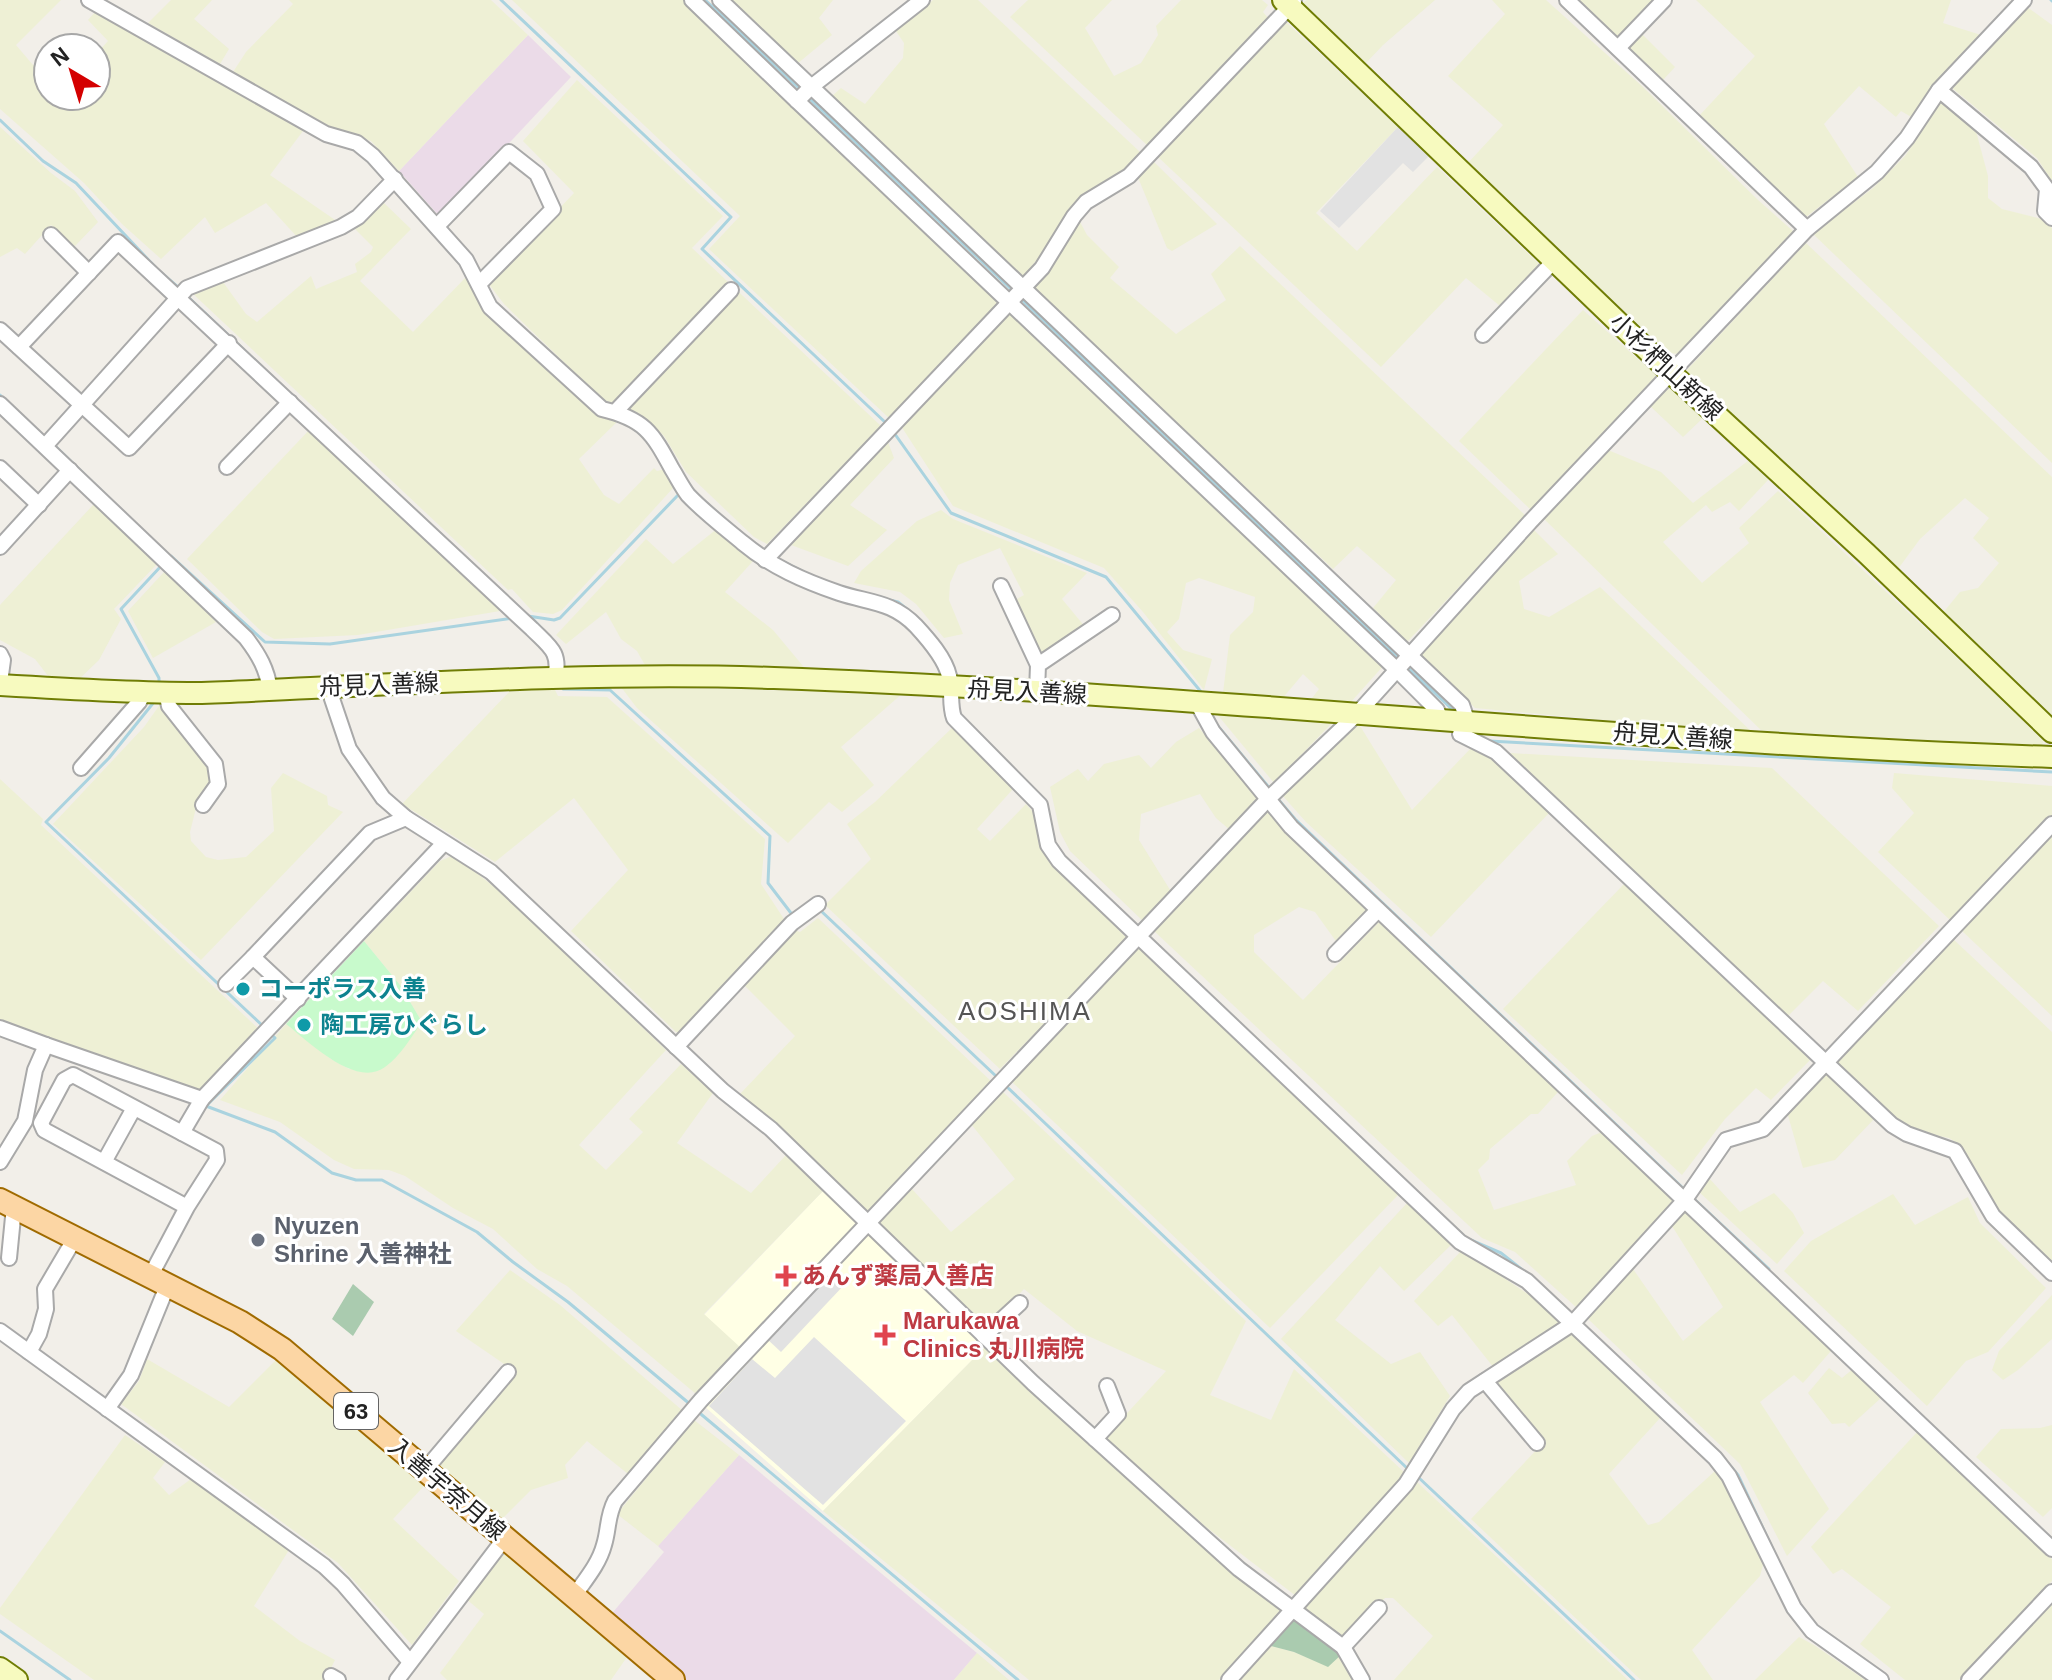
<svg xmlns="http://www.w3.org/2000/svg" width="2052" height="1680" font-family="Arial,'Noto Sans JP',sans-serif">
  <style>
    .industrial { fill: #ebdbe8 }
    .education { fill: #ffffe5 }
    .farmland { fill: #eef0d5 }
    .cemetery { fill: #aacbaf }
    .park { fill: #c8facc }
    .parking { fill: #e2e2e2 }
    .lines { fill: none; stroke-linecap: round; stroke-linejoin: round }
    .stream { stroke: #aad3df; stroke-width: 3 }
    .street-casing { stroke: #a9a9a9; stroke-width: 18 }
    .secondary-casing { stroke: #707d05; stroke-width: 24 }
    .primary-casing { stroke: #a06b00; stroke-width: 26 }
    .street { stroke: #fff; stroke-width: 14 }
    .secondary { stroke: #f7fabf; stroke-width: 20 }
    .primary { stroke: #fcd6a4; stroke-width: 22 }
    .culture-dot { fill: #0f9aa8; stroke: #fff; stroke-width: 3 }
    .worship-dot { fill: #6b7280; stroke: #fff; stroke-width: 3 }
    .health-dot { fill: #e0444e; stroke: #fff; stroke-width: 3 }
    .labels { text-anchor: middle; stroke-width: 6; stroke-linejoin: round; paint-order: stroke }
    .shield { fill: #fff; stroke: #646464; stroke-width: 2 }
    .shield-label { font-size: 22px; font-weight: bold; fill: #222 }
    .street-label { font-size: 24px; fill: #222; stroke: #fff }
    .culture-label { font-size: 24px; font-weight: bold; fill: #0d838f; stroke: #fff; text-anchor: start }
    .worship-label { font-size: 24px; font-weight: bold; fill: #5b616d; stroke: #fff; text-anchor: start }
    .health-label { font-size: 24px; font-weight: bold; fill: #be3a42; stroke: #fff; text-anchor: start }
    .neighbourhood-label { font-size: 26px; letter-spacing: 2px; fill: #555; stroke: #fff }
  </style>
  <rect width="100%" height="100%" fill="#f2efe9"/>
  <g class="industrial">
    <polygon points="528,35 571,77 440,217 399,171"/>
    <polygon points="739,1455 977,1653 954,1680 683,1680 608,1618 664,1552 658,1546"/>
  </g>
  <polygon class="education" points="824,1190 986,1346 823,1511 704,1406 749,1356 704,1315"/>
  <g class="farmland">
    <polygon points="0,0 61,0 16,45 33,65 48,57 48,96 96,96 96,54 108,41 88,20 95,12 303,131 270,175 338,222 299,239 266,203 215,233 205,217 161,259 122,224 84,183 0,109"/>
    <polygon points="171,0 212,0 194,19 229,49 220,64 148,23"/>
    <polygon points="289,0 491,0 528,35 399,171 371,141 326,125 233,72 246,52 293,4"/>
    <polygon points="512,0 685,0 999,297 1000,302 890,419 709,249 740,216"/>
    <polygon points="729,0 833,0 819,18 832,35 797,64"/>
    <polygon points="933,0 978,0 1140,152 1122,172 1070,209 1041,255 1023,276 831,97 841,88 865,104 903,58 904,43 896,31"/>
    <polygon points="1028,0 1112,0 1085,28 1114,76 1141,63 1158,35 1156,26 1181,0 1262,0 1268,5 1263,12 1269,19 1148,146 1010,17"/>
    <polygon points="1307,0 1435,0 1383,45 1364,65 1300,5"/>
    <polygon points="1492,0 1546,0 1643,87 1757,199 1794,232 1680,354 1669,353 1467,164 1503,125 1448,76 1505,14"/>
    <polygon points="1579,0 1653,0 1616,38 1577,2"/>
    <polygon points="1696,0 1951,0 1943,23 1981,35 1931,89 1913,118 1901,111 1896,117 1859,86 1824,124 1858,177 1806,217 1698,117 1755,56"/>
    <polygon points="2027,7 2052,25 2052,187 2051,180 2037,158 1952,88"/>
    <polygon points="1284,20 1398,127 1316,213 1357,251 1437,167 1539,264 1500,306 1466,278 1381,367 1157,156"/>
    <polygon points="1642,34 1675,67 1662,81 1627,49"/>
    <polygon points="577,80 723,216 692,248 881,426 767,544 754,537 686,472 664,436 646,419 602,399 504,304 488,283 574,193 523,141"/>
    <polygon points="1941,102 1976,131 1988,176 1988,198 2002,209 2042,219 2052,228 2052,463 1813,234 1873,188 1905,156"/>
    <polygon points="0,127 51,173 75,191 98,222 75,246 51,225 25,254 17,248 0,257"/>
    <polygon points="1152,160 1217,224 1172,251 1167,248 1137,175"/>
    <polygon points="384,203 411,229 360,281 413,332 467,276 489,311 593,411 619,420 579,459 604,495 619,504 654,468 657,471 665,469 674,487 562,610 553,614 533,612 512,589 508,590 191,292 223,282 246,314 257,322 311,276 316,289 357,272 355,264 371,252 373,247 355,229"/>
    <polygon points="1078,218 1087,235 1119,267 1110,278 1176,334 1226,300 1211,274 1240,246 1526,516 1407,642 1373,608 1396,580 1357,546 1333,569 1033,287"/>
    <polygon points="1806,243 2052,477 2052,717 1942,614 1960,592 1978,588 1999,563 1973,538 1989,518 1965,498 1920,539 1898,569 1685,372"/>
    <polygon points="1583,310 1658,377 1532,511 1459,441"/>
    <polygon points="1008,311 1238,530 1385,664 1350,703 1309,702 1319,689 1303,674 1281,700 1223,693 1230,635 1253,612 1255,597 1199,578 1186,583 1179,619 1167,632 1183,650 1212,659 1204,690 1143,612 1104,568 953,506 901,426"/>
    <polygon points="1669,387 1703,418 1683,437 1650,406"/>
    <polygon points="311,428 500,611 358,635 274,639 262,632 187,559"/>
    <polygon points="888,442 894,458 850,505 887,530 848,566 791,545"/>
    <polygon points="1608,450 1661,472 1693,503 1749,460 1768,480 1739,511 1730,502 1712,512 1706,505 1663,542 1702,583 1749,543 1739,528 1778,491 2045,740 2039,748 1765,734 1543,518"/>
    <polygon points="94,504 158,563 114,609 121,619 99,660 76,682 52,681 35,659 0,640 0,605"/>
    <polygon points="941,510 953,519 1087,573 1062,599 1086,628 1041,657 1015,600 1024,595 1000,548 958,565 950,583 949,600 963,634 944,638 916,604 900,592 854,583 861,571 917,521"/>
    <polygon points="718,528 754,560 725,592 773,630 808,672 646,667 637,651 621,639 606,612 566,644 556,635 646,539 673,564"/>
    <polygon points="1533,529 1558,554 1519,581 1524,609 1549,617 1600,587 1754,734 1475,708 1418,652"/>
    <polygon points="165,571 216,622 153,658 128,611"/>
    <polygon points="621,687 903,693 841,747 874,785 842,812 829,802 788,843 637,708"/>
    <polygon points="554,688 558,696 607,697 765,839 761,884 786,922 680,1033 676,1032 571,931 628,870 574,798 495,862 402,804 509,692"/>
    <polygon points="161,703 209,765 211,785 196,808 190,832 191,841 206,857 218,860 246,857 274,831 271,788 283,773 327,796 328,805 343,812 201,960 53,824 144,727"/>
    <polygon points="1216,713 1334,721 1274,783"/>
    <polygon points="1357,721 1412,810 1471,748 1495,760 1550,812 1431,937 1306,822 1282,795"/>
    <polygon points="952,728 1013,789 977,829 990,841 1026,804 1033,812 1054,865 1127,938 1000,1069 825,905 871,859 847,824 875,802"/>
    <polygon points="1199,728 1259,800 1230,830 1216,818 1200,794 1141,814 1139,840 1172,893 1144,922 1070,851 1060,832 1050,787 1078,769 1088,781 1104,764 1139,755 1151,768 1176,742"/>
    <polygon points="1510,753 1772,768 1939,926 1858,1011 1823,981 1787,1017"/>
    <polygon points="1894,773 2052,786 2052,816 1951,921 1878,852 1914,813 1892,788"/>
    <polygon points="0,779 43,819 41,825 262,1032 202,1094 0,1021"/>
    <polygon points="1266,810 1284,832 1370,911 1338,944 1315,912 1299,907 1254,935 1254,952 1303,1000 1379,922 1558,1092 1538,1114 1531,1114 1490,1149 1489,1159 1478,1170 1494,1210 1576,1185 1567,1161 1592,1136 1602,1132 1673,1201 1577,1308 1515,1252 1482,1238 1154,931"/>
    <polygon points="2052,835 2052,1016 1961,930"/>
    <polygon points="454,855 498,890 666,1050 579,1145 606,1170 643,1132 629,1119 681,1064 713,1093 677,1143 751,1193 786,1155 824,1190 704,1314 741,1348 696,1394 567,1286 537,1269 493,1229 453,1208 405,1176 389,1170 354,1169 334,1160 280,1122 220,1100 286,1024 331,1059 349,1069 389,1064 422,1022 400,985 364,941 440,861"/>
    <polygon points="1625,883 1810,1060 1771,1100 1756,1088 1725,1119 1682,1175 1503,1009"/>
    <polygon points="818,918 992,1082 868,1212 780,1127 740,1094 795,1036 743,984 794,930 800,932"/>
    <polygon points="1952,938 2052,1032 2052,1263 1999,1213 1960,1145 1949,1138 1915,1131 1901,1123 1836,1063 1836,1057"/>
    <polygon points="1138,947 1398,1195 1270,1328 1012,1082"/>
    <polygon points="1823,1073 1827,1073 1875,1118 1835,1160 1803,1168 1787,1112"/>
    <polygon points="1002,1091 1246,1321 1210,1395 1271,1420 1294,1369 1405,1473 1296,1596 1206,1527 1105,1437 1166,1371 1077,1331 1024,1289 988,1328 879,1222 912,1189 951,1232 1015,1179 971,1124"/>
    <polygon points="1708,1177 1740,1212 1774,1193 1793,1213 1804,1233 1777,1264 1698,1191"/>
    <polygon points="1893,1194 1915,1225 1968,1197 1980,1223 2046,1288 1988,1352 1966,1361 1927,1406 1784,1271 1811,1241"/>
    <polygon points="1408,1202 1453,1243 1404,1291 1380,1266 1335,1320 1391,1364 1420,1352 1450,1396 1409,1463 1281,1339"/>
    <polygon points="1683,1210 1831,1351 1803,1383 1794,1375 1760,1402 1829,1509 1787,1556 1740,1464 1586,1317 1631,1266 1683,1341 1723,1307 1672,1226"/>
    <polygon points="1462,1250 1528,1294 1560,1323 1494,1368 1452,1315 1438,1326 1414,1301"/>
    <polygon points="510,1270 560,1305 683,1411 628,1474 587,1441 565,1465 568,1478 531,1490 499,1522 436,1468 516,1372 456,1331"/>
    <polygon points="2052,1295 2052,1339 2018,1370 2003,1380 1992,1370 1999,1351"/>
    <polygon points="1570,1332 1661,1417 1609,1474 1648,1525 1659,1522 1715,1471 1722,1479 1764,1561 1760,1576 1692,1650 1713,1680 1641,1680 1471,1519 1544,1442 1494,1382"/>
    <polygon points="986,1346 1245,1581 1282,1611 1219,1680 1029,1680 823,1511"/>
    <polygon points="147,1359 229,1407 276,1360 425,1485 393,1519 459,1581 412,1645 338,1563 121,1404 139,1381"/>
    <polygon points="1829,1368 1842,1378 1854,1368 1882,1397 1849,1427 1845,1423 1832,1424 1808,1393"/>
    <polygon points="694,1420 739,1455 658,1546 617,1514"/>
    <polygon points="2052,1425 2052,1508 2043,1517 1976,1457 2001,1429 2040,1428"/>
    <polygon points="1918,1431 2052,1559 2052,1581 1959,1680 1905,1680 1860,1644 1891,1607 1842,1569 1833,1574 1811,1547"/>
    <polygon points="125,1435 165,1462 153,1478 169,1495 191,1479 289,1550 254,1606 300,1641 335,1660 325,1680 94,1680 0,1614 0,1608"/>
    <polygon points="1416,1481 1628,1680 1394,1680 1433,1636 1393,1598 1385,1598 1340,1640 1300,1609"/>
    <polygon points="503,1552 627,1657 611,1680 447,1680 440,1673 484,1614 465,1598"/>
    <polygon points="2052,1603 2052,1680 1979,1680"/>
    <polygon points="1799,1637 1814,1645 1865,1680 1755,1680"/>
    <polygon points="1267,1645 1294,1652 1327,1666 1342,1654 1356,1680 1236,1680"/>
    <polygon points="977,1653 1009,1680 954,1680"/>
  </g>
  <g class="cemetery">
    <polygon points="353,1284 374,1302 353,1336 332,1319"/>
    <polygon points="1292,1617 1342,1654 1328,1667 1294,1652 1267,1645"/>
  </g>
  <path class="park" d="M 364,941 L 400,985 L 422,1022 C 411,1037 400,1057 385,1067 C 356,1089 308,1041 286,1024 Z"/>
  <g class="parking">
    <polygon points="1398,127 1429,156 1413,172 1403,163 1339,228 1320,211"/>
    <polygon points="828,1270 844,1285 781,1352 765,1337"/>
    <polygon points="814,1337 906,1421 823,1505 709,1406 752,1359 775,1378"/>
  </g>
  <g class="lines">
    <g class="stream">
      <polyline points="501,0 731,217 702,249 887,424"/>
      <polyline points="705,0 801,90"/>
      <polyline points="2051,0 2052,1"/>
      <polyline points="809,98 1013,291"/>
      <polyline points="0,120 43,161 76,183 158,270 179,288"/>
      <polyline points="187,296 280,384"/>
      <polyline points="1021,299 1401,660"/>
      <polyline points="0,395 6,401"/>
      <polyline points="892,430 951,513 1106,577 1202,693"/>
      <polyline points="53,444 170,557"/>
      <polyline points="693,491 729,523"/>
      <polyline points="171,556 265,642 330,644 513,618"/>
      <polyline points="784,562 806,573"/>
      <polyline points="885,599 898,602 913,614"/>
      <polyline points="528,616 554,620 560,618 679,494"/>
      <polyline points="531,617 542,629"/>
      <polyline points="1406,666 1456,713"/>
      <polyline points="159,684 159,678 121,609 162,565"/>
      <polyline points="563,686 563,689 610,690 770,836 768,883 794,917"/>
      <polyline points="154,702 109,758 46,822 264,1027"/>
      <polyline points="1217,725 1271,790"/>
      <polyline points="1489,741 2052,772"/>
      <polyline points="1278,799 1295,819 1388,908 1685,1190"/>
      <polyline points="820,910 998,1078"/>
      <polyline points="272,1035 275,1038 206,1106 275,1132 332,1173 356,1180 382,1180 477,1232 513,1262 568,1302 691,1405"/>
      <polyline points="1006,1086 1409,1470"/>
      <polyline points="1693,1198 1769,1269"/>
      <polyline points="1446,1219 1466,1238 1501,1253 1525,1272"/>
      <polyline points="696,1410 1018,1680"/>
      <polyline points="1726,1461 1738,1475 1776,1556"/>
      <polyline points="1418,1477 1634,1680"/>
      <polyline points="0,1631 70,1680"/>
    </g>
    <defs>
      <g id="street">
        <path d="M 89,0 L 326,134 L 357,143 L 373,156 L 466,260 L 490,307 L 602,409 C 644,419 652,432 672,469 C 677,477 682,487 688,495 C 704,512 725,528 743,543 C 772,567 804,581 839,593 C 869,603 892,601 916,626 C 928,639 945,658 949,676 C 953,690 949,704 954,718 L 1040,805 L 1048,845 L 1059,861 L 1460,1242 L 1527,1281 L 1715,1458 L 1729,1476 L 1794,1608 L 1812,1631 L 1881,1680"/>
        <polyline points="692,0 797,101"/>
        <polyline points="720,0 1462,705 1468,723 1460,734 1496,752 1892,1125 1907,1134 1955,1151 1993,1216 2052,1273"/>
        <polyline points="922,0 811,87 797,101 1396,669 1437,710 1441,721"/>
        <polyline points="1567,0 1807,229"/>
        <polyline points="1618,48 1664,0"/>
        <polyline points="1939,90 2031,167 2047,189 2045,211 2052,218"/>
        <polyline points="437,226 509,152 537,174 553,209 479,284"/>
        <polyline points="51,235 89,273"/>
        <polyline points="0,330 129,448 229,343"/>
        <polyline points="1483,335 1554,261"/>
        <path d="M 19,347 L 118,242 L 532,629 C 550,647 561,652 555,679"/>
        <path d="M 0,404 L 246,638 C 259,655 267,669 270,690"/>
        <polyline points="615,412 731,290"/>
        <polyline points="45,446 187,288 341,227 358,217 395,179"/>
        <polyline points="227,467 290,402"/>
        <polyline points="0,468 39,505"/>
        <polyline points="0,547 70,470"/>
        <polyline points="765,560 1042,268 1074,216 1086,202 1129,176 1294,2"/>
        <polyline points="1001,586 1038,665"/>
        <polyline points="0,654 3,660 0,682"/>
        <polyline points="328,687 349,749 383,798 406,818 491,872 723,1091 771,1129 1033,1383 1239,1569 1343,1647 1362,1680"/>
        <polyline points="166,692 169,706 215,764 218,784 203,805"/>
        <polyline points="1037,692 1038,665 1112,615"/>
        <polyline points="1196,701 1213,732 1291,827 2052,1549"/>
        <polyline points="81,768 139,702 144,692"/>
        <polyline points="1335,954 1378,910"/>
        <polyline points="226,984 253,957"/>
        <polyline points="298,999 253,957 370,833 406,818"/>
        <polyline points="0,1028 46,1045"/>
        <polyline points="676,1047 792,923 818,904"/>
        <polyline points="182,1133 202,1099"/>
        <polyline points="0,1162 25,1121 35,1070 46,1045 202,1099 444,843"/>
        <polyline points="104,1162 134,1108"/>
        <polyline points="8,1207 14,1207 9,1258"/>
        <polyline points="151,1275 187,1207 44,1130 41,1123 64,1080 73,1075 216,1151 217,1160 187,1207"/>
        <polyline points="0,1331 324,1566 343,1584 410,1662"/>
        <polyline points="984,1336 1020,1303"/>
        <polyline points="29,1352 39,1334 46,1309 45,1289 75,1238"/>
        <polyline points="1485,1381 1537,1443"/>
        <polyline points="107,1409 131,1375 168,1284"/>
        <polyline points="1095,1439 1118,1414 1107,1386"/>
        <polyline points="425,1470 508,1372"/>
        <path d="M 574,1596 C 585,1580 599,1564 604,1545 C 609,1529 607,1516 615,1501 L 701,1400 L 1268,799 L 1357,714 L 1530,522 L 1807,229 L 1877,172 L 1907,138 L 1939,90 L 2024,0"/>
        <polyline points="1343,1647 1379,1608"/>
        <polyline points="331,1676 338,1680"/>
        <polyline points="397,1680 505,1538"/>
        <polyline points="1229,1680 1406,1484 1453,1409 1469,1391 1572,1324 1684,1201 1726,1140 1763,1129 2052,824"/>
        <polyline points="1969,1680 2052,1592"/>
      </g>
      <g id="secondary">
        <polyline points="1283,0 1671,373 1866,553 2052,732"/>
        <path d="M 0,685 C 65,689 130,693 196,693 C 241,692 285,689 330,687 C 478,680 626,673 774,678 C 1201,693 1625,743 2052,757"/>
        <polyline points="0,1668 17,1680"/>
      </g>
      <polyline id="primary" points="0,1200 240,1322 282,1349 673,1680"/>
    </defs>
    <use href="#street" class="street-casing"/>
    <use href="#secondary" class="secondary-casing"/>
    <use href="#primary" class="primary-casing"/>
    <use href="#street" class="street"/>
    <use href="#secondary" class="secondary"/>
    <use href="#primary" class="primary"/>
  </g>
  <g class="culture-dot">
    <circle cx="243" cy="989" r="8"/>
    <circle cx="304" cy="1025" r="8"/>
  </g>
  <circle class="worship-dot" cx="258" cy="1240" r="8"/>
  <g class="health-dot">
    <path d="M782 1264h8v8h8v8h-8v8h-8v-8h-8v-8h8z"/>
    <path d="M881 1323h8v8h8v8h-8v8h-8v-8h-8v-8h8z"/>
  </g>
  <g class="labels">
    <rect class="shield" x="334" y="1393" width="44" height="36" rx="6"/>
    <g class="shield-label">
      <text x="356" y="1419">63</text>
    </g>
    <g class="street-label">
      <text transform="translate(1666 367) rotate(43)" y="8">小杉椚山新線</text>
      <text transform="translate(379 685) rotate(-2)" y="8">舟見入善線</text>
      <text transform="translate(1027 692) rotate(3)" y="8">舟見入善線</text>
      <text transform="translate(1673 736) rotate(4)" y="8">舟見入善線</text>
      <text transform="translate(447 1489) rotate(40)" y="8">入善宇奈月線</text>
    </g>
    <g class="culture-label">
      <text x="259" y="997">コーポラス入善</text>
      <text x="320" y="1033">陶工房ひぐらし</text>
    </g>
    <g class="worship-label">
      <text x="274" y="1234">Nyuzen<tspan x="274" dy="28">Shrine 入善神社</tspan></text>
    </g>
    <g class="health-label">
      <text x="802" y="1284">あんず薬局入善店</text>
      <text x="903" y="1329">Marukawa<tspan x="903" dy="28">Clinics 丸川病院</tspan></text>
    </g>
    <g class="neighbourhood-label">
      <text x="1025" y="1020">AOSHIMA</text>
    </g>
  </g>
  <g transform="translate(72 72) rotate(322)"><circle r="38" fill="#ffffff" stroke="#a7a7a7" stroke-width="2"/>
  <path d="M0-6L14 30L0 20L-14 30Z" fill="#d40000"/>
  <text y="-12" font-size="22" font-weight="bold" text-anchor="middle" fill="#222222">N</text>
  </g>
</svg>
